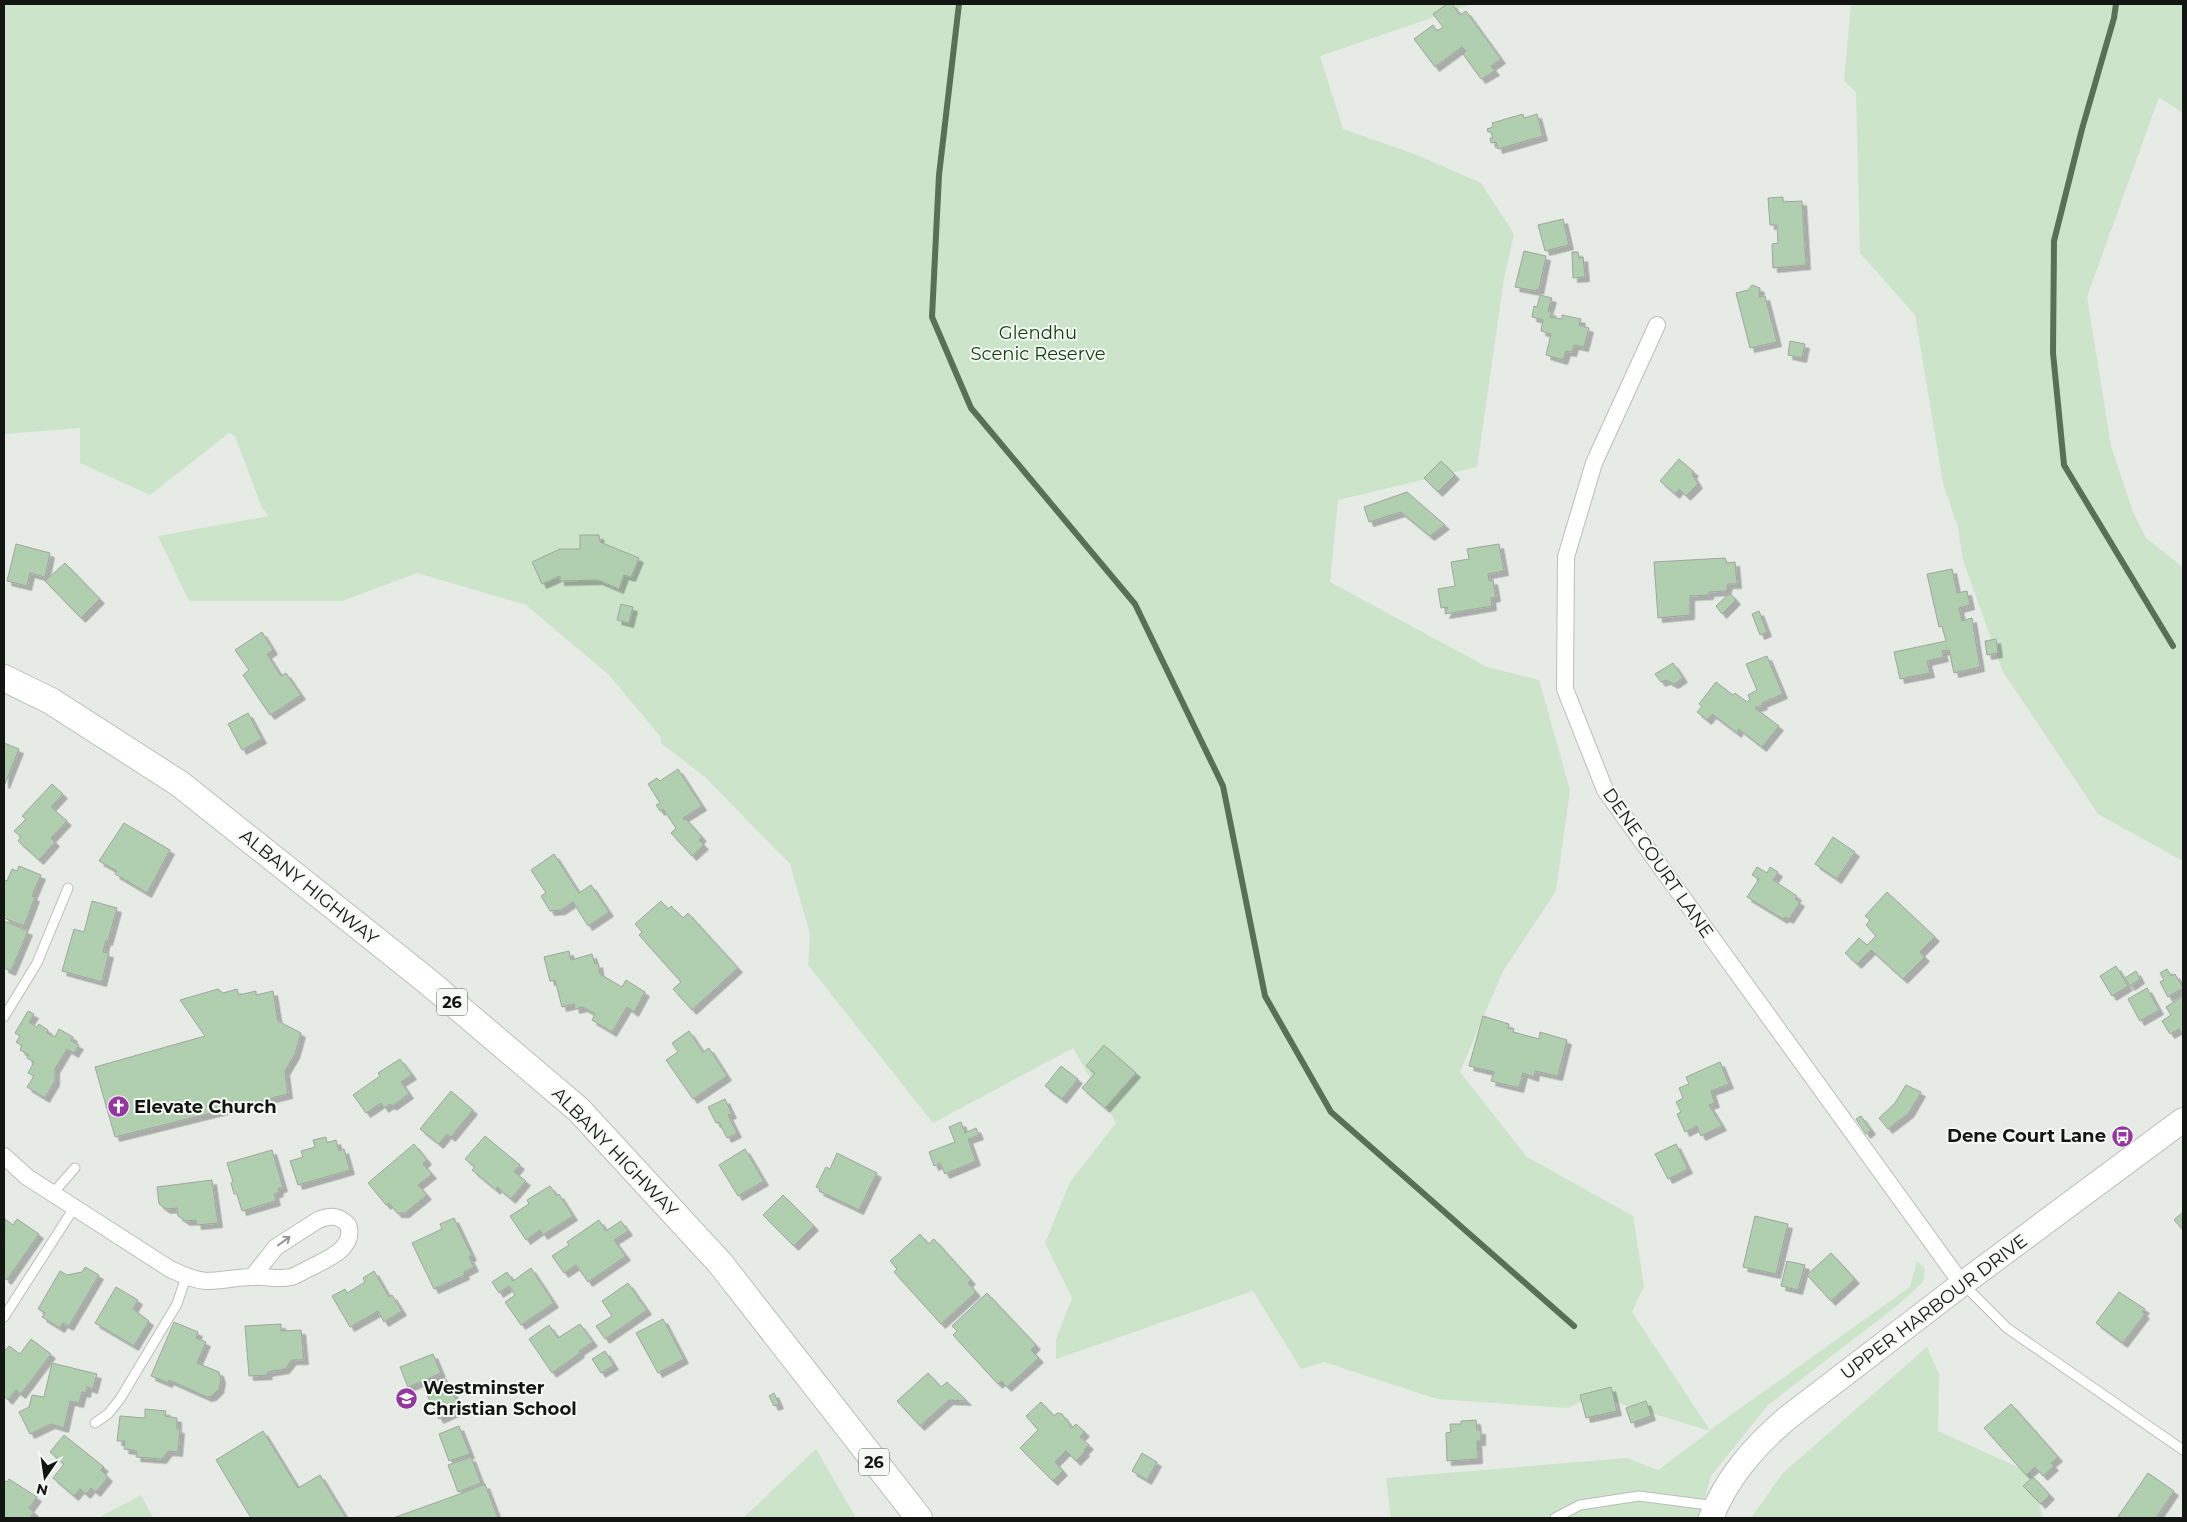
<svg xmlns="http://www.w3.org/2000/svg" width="2187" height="1522" font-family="Montserrat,sans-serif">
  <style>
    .green { fill: #cce4ca }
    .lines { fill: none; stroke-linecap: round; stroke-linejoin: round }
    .stream { stroke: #5a6f58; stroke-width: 6 }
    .building { fill: #b0cfae; stroke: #a0a5a0; filter: url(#shadow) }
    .lane-casing { stroke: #b9beb8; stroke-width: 11 }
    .street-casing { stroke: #b9beb8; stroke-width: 18 }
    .secondary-casing { stroke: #b9beb8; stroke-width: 26 }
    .primary-casing { stroke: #b9beb8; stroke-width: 28 }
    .lane { stroke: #fff; stroke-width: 9 }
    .street { stroke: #fff; stroke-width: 16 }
    .secondary { stroke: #fff; stroke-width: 24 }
    .primary { stroke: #fff; stroke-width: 26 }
    .oneway { stroke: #959695 }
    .labels { text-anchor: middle; stroke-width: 4; stroke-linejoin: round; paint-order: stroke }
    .shield { fill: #f4f9f3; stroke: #565956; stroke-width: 1 }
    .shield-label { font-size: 16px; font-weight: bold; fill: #131513 }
    .park-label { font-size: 18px; fill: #113d11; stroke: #f4f9f3 }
    .street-label { font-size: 18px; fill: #131513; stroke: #f4f9f3 }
    .poi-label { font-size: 18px; font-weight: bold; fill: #131513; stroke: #f4f9f3; text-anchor: start }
  </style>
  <defs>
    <filter id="shadow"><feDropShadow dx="4.5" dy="4.5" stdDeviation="0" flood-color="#0004"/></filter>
  </defs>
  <rect width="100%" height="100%" fill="#e6ebe6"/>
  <g class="green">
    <polygon points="4,4 1472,4 1320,56 1343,129 1417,155 1481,183 1514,234 1504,278 1477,467 1338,500 1330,582 1487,667 1539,680 1570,790 1556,891 1503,971 1460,1072 1527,1157 1633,1216 1644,1286 1632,1312 1710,1430 1910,1287 1917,1261 1925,1269 1923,1282 1898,1305 1768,1405 1711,1476 1699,1518 1391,1518 1386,1478 1627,1458 1658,1470 1710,1431 1595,1396 1567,1408 1437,1399 1324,1362 1301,1369 1253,1291 1056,1359 1056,1339 1072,1298 1045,1243 1070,1182 1116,1123 1073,1048 933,1123 808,965 810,934 790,864 705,777 661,743 660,736 609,675 526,605 417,573 342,601 189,601 158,536 269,516 262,508 235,436 229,433 150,495 80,463 80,428 4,434"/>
    <polygon points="1851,4 2183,4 2183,113 2159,97 2087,297 2111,446 2133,512 2146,538 2183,567 2183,861 2098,814 2003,672 1963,560 1958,528 1943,483 1915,315 1860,253 1856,92 1844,81"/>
    <polygon points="1927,1347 1939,1374 1938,1431 2031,1473 2043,1518 1751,1518 1783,1473"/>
    <polygon points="816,1449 856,1518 743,1518"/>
    <polygon points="141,1495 153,1518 98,1518"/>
  </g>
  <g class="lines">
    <g class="stream">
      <polyline points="959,4 939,175 932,317 971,408 1135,604 1223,786 1265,996 1331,1112 1574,1326"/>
      <polyline points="2116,4 2114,18 2082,129 2054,241 2053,353 2064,465 2173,646"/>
    </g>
  </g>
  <g class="building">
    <polygon points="1447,4 1452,4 1460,15 1466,11 1501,59 1491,66 1495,71 1481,79 1463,54 1466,51 1462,47 1435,67 1414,39 1433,25 1437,31 1443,27 1433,14"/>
    <polygon points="1523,114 1524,118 1537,114 1543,136 1498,149 1496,142 1491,143 1490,138 1493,138 1491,132 1488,132 1487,129 1493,127 1492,123"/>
    <polygon points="1783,197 1783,202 1802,201 1806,265 1773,268 1772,244 1778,243 1777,225 1770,225 1768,198"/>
    <polygon points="1563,219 1569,245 1545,251 1538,225"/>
    <polygon points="1524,251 1546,256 1539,290 1537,289 1536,291 1515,287"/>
    <polygon points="1572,252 1578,252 1579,258 1583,257 1585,277 1573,278"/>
    <polygon points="1752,285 1760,288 1759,297 1765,296 1777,342 1750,348 1736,293 1748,290"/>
    <polygon points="1540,295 1552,298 1548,311 1552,312 1550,317 1562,319 1562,315 1581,319 1579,325 1589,328 1584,347 1574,345 1572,352 1566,351 1563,360 1546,355 1551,334 1541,331 1543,320 1532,317 1534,306 1537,307"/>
    <polygon points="1790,341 1805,344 1802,358 1788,355"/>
    <polygon points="1679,459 1694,472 1692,474 1698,484 1686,496 1679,489 1675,494 1660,481"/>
    <polygon points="1441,461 1455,475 1438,492 1424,478"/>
    <polygon points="1407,492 1445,525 1430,536 1401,512 1369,522 1364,507"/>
    <polygon points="580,535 599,535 600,542 639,558 631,577 624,575 619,589 598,580 560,581 560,576 542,584 532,562 560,549 580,549"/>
    <polygon points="16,544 50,553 45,577 30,573 27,586 7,581"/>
    <polygon points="1499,544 1504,571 1488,574 1489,581 1493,580 1496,597 1491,598 1492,606 1445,614 1448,607 1441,608 1438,589 1455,586 1451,562 1469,559 1467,549"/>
    <polygon points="1725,558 1727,563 1735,562 1737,584 1728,584 1726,591 1709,592 1709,595 1690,596 1690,615 1658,618 1654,562"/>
    <polygon points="65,563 100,599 81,618 45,581"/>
    <polygon points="1952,569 1957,593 1967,591 1970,605 1959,608 1962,621 1972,618 1980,667 1954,673 1949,650 1942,651 1944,657 1927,661 1930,673 1900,679 1894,652 1946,641 1942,626 1939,627 1927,574"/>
    <polygon points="1730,593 1736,600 1722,614 1716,606"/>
    <polygon points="621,604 633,607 629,623 617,620"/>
    <polygon points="1759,611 1767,632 1760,635 1752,614"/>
    <polygon points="262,632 273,650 267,654 281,676 286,673 301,695 270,715 243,675 249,670 235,650"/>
    <polygon points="1996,639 1998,653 1987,655 1985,641"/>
    <polygon points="1767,656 1783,694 1762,703 1763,705 1755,708 1779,726 1762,747 1739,729 1737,733 1712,714 1707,720 1697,712 1702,706 1699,704 1716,682 1733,695 1735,693 1747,702 1750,699 1748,695 1757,690 1746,664"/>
    <polygon points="1673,663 1683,678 1674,684 1666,680 1661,682 1655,674"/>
    <polygon points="248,713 262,739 242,750 228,724"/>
    <polygon points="4,743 19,749 5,784 4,783"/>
    <polygon points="678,769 702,806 683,818 684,820 686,819 702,837 699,840 704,845 692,856 671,833 676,828 663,809 660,811 656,805 660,803 648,784 657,778 660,781"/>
    <polygon points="52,784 63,794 51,807 67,821 51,838 55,842 39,860 18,841 21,837 14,831 26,819 22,816"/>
    <polygon points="124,823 170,850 147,893 115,874 117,871 99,861"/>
    <polygon points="1833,837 1855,852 1837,879 1815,864"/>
    <polygon points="554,854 579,893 591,885 609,912 588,926 573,902 561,910 550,911 541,896 546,893 531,870"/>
    <polygon points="19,866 41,875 32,896 35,897 24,926 4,918 4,880 7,881 12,869 17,871"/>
    <polygon points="1757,867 1767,873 1770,867 1778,872 1773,880 1797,896 1795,899 1800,902 1789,919 1785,917 1783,919 1747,897 1759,879 1752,875"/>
    <polygon points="1887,892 1935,937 1920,952 1925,957 1903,979 1871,950 1857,964 1845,953 1859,938 1867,945 1876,936 1866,925 1870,920 1865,916"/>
    <polygon points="92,901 117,908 108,941 106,940 103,952 109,953 102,982 62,971 74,929 84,932"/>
    <polygon points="661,901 668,909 671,906 683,918 688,913 738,968 692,1010 673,989 681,982 639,935 642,932 635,924"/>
    <polygon points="4,921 28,931 11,971 4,968"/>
    <polygon points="569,951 571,960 592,954 595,964 598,963 600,974 622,987 626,980 645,992 634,1012 627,1007 612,1032 592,1020 595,1014 583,1007 575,1009 574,1004 562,1007 555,980 550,981 544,957"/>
    <polygon points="2116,966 2128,986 2112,996 2100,976"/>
    <polygon points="2167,969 2171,976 2175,974 2183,988 2168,997 2160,982 2164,980 2160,973"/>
    <polygon points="2136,971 2140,979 2130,986 2125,978"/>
    <polygon points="2147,988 2159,1010 2140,1021 2128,999"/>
    <polygon points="218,989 223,993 237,989 239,995 256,991 256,995 273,991 278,1021 301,1033 295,1054 285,1071 288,1094 115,1137 95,1067 205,1036 180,1000"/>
    <polygon points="2183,996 2183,1035 2179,1029 2170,1034 2162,1021 2171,1015 2166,1007"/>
    <polygon points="28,1011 34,1014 29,1022 37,1027 39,1024 48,1030 47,1033 55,1037 59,1029 73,1037 71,1041 79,1045 74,1053 67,1049 55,1069 55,1081 45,1098 27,1087 34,1076 28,1073 34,1062 27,1058 29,1055 20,1050 22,1046 16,1042 20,1036 15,1033"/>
    <polygon points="1483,1016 1509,1024 1508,1028 1514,1029 1513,1032 1539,1039 1540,1032 1567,1040 1558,1076 1535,1071 1534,1077 1523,1073 1519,1088 1491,1081 1494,1072 1469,1066"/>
    <polygon points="689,1031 703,1052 709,1048 727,1076 693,1099 666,1060 678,1052 672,1043"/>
    <polygon points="1104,1045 1136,1073 1105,1108 1082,1088 1095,1073 1086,1066"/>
    <polygon points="400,1059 412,1075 401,1082 409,1094 392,1106 390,1104 384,1108 381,1103 366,1113 353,1095 380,1076 378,1073"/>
    <polygon points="1720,1062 1729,1084 1711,1091 1715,1103 1709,1105 1722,1126 1701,1136 1697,1126 1685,1132 1677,1114 1681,1112 1676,1102 1683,1098 1679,1088 1689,1084 1686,1077"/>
    <polygon points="1061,1066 1078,1079 1062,1099 1045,1086"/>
    <polygon points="1906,1085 1921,1092 1909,1113 1888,1129 1879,1118 1895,1103"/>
    <polygon points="451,1091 473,1110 451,1137 447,1134 439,1144 420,1129"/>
    <polygon points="725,1099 732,1114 728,1115 737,1133 727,1138 719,1122 716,1123 708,1107"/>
    <polygon points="1861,1116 1871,1130 1866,1134 1856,1119"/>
    <polygon points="961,1122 965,1133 976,1128 979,1135 968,1139 976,1161 945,1174 940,1163 934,1166 929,1152 955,1142 949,1127"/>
    <polygon points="485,1136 520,1165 514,1172 526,1181 511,1199 497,1187 496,1190 472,1170 475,1167 465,1159"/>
    <polygon points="326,1137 327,1143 336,1140 339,1151 344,1149 350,1170 298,1185 290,1161 303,1157 301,1151 315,1147 313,1140"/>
    <polygon points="414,1144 427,1160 423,1164 432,1174 418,1185 427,1195 405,1213 397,1213 389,1203 386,1205 368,1183"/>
    <polygon points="1676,1144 1688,1169 1668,1179 1655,1154"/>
    <polygon points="745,1149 764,1181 738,1196 719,1165"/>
    <polygon points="272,1150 283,1187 278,1189 279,1192 274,1194 276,1201 242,1211 237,1194 234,1194 231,1183 233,1182 227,1163"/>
    <polygon points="837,1153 877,1173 859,1210 819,1191 820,1189 816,1187 826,1167 830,1169"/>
    <polygon points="212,1180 218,1223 197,1225 196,1220 186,1221 178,1216 177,1208 166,1209 159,1204 157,1187"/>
    <polygon points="550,1186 557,1196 559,1194 573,1216 543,1235 540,1230 526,1240 510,1216 529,1204 527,1200"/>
    <polygon points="783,1195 814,1226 794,1246 763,1215"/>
    <polygon points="2183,1212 2183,1230 2174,1220"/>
    <polygon points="1755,1216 1788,1224 1776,1274 1743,1267"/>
    <polygon points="454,1218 472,1256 469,1257 474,1267 464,1272 465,1275 434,1289 412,1243 442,1229 440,1224"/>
    <polygon points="5,1219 13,1225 17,1219 39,1234 7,1280 4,1278"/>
    <polygon points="599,1220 606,1231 621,1221 628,1231 614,1240 626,1256 588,1282 576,1265 564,1273 552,1256 569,1245 567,1242"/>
    <polygon points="920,1234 928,1244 934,1239 971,1280 968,1283 976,1292 941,1324 894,1272 897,1269 890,1261"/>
    <polygon points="1831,1253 1855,1279 1831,1301 1807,1275"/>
    <polygon points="1787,1261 1805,1265 1798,1290 1781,1286"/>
    <polygon points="85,1267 99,1275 69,1326 63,1323 60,1328 42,1317 45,1313 38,1309 60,1271 67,1275 82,1272"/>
    <polygon points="531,1268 554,1303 521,1325 505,1302 515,1295 509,1286 499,1293 492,1282 507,1272 513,1281"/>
    <polygon points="374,1271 389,1297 392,1295 402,1311 384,1322 378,1311 350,1327 332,1296 345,1289 347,1293 365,1282 363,1278"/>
    <polygon points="628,1283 647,1310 605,1339 596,1326 612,1316 602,1301"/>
    <polygon points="116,1287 138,1300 133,1309 149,1321 134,1346 95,1323"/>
    <polygon points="2119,1292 2145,1309 2142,1312 2145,1314 2123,1343 2096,1323"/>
    <polygon points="987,1293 1036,1345 1031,1350 1039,1358 1007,1387 1001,1381 998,1384 953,1335 957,1331 952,1326"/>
    <polygon points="663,1319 684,1359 658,1373 636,1333"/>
    <polygon points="174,1322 198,1332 196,1338 206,1342 197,1363 219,1372 221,1379 219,1389 212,1396 207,1397 169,1380 168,1383 151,1376"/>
    <polygon points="281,1324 281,1331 301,1330 304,1360 292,1360 285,1369 267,1372 268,1375 249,1376 245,1326"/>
    <polygon points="580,1324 593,1342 579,1351 580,1353 552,1373 529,1339 549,1325 558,1338"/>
    <polygon points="31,1339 51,1354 21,1394 16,1390 8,1400 4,1396 4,1351 9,1346 20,1354"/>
    <polygon points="605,1351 614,1365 601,1373 592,1359"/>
    <polygon points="433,1354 441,1373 408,1387 400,1367"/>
    <polygon points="52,1363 97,1374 93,1389 87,1387 86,1393 82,1392 79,1403 70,1401 64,1428 51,1424 30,1434 19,1412 29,1407 32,1395 44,1397"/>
    <polygon points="928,1373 941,1387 947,1382 967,1401 949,1400 920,1426 897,1401"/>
    <polygon points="446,1379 461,1409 439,1419 424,1389"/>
    <polygon points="1611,1387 1617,1411 1586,1418 1580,1395"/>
    <polygon points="774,1393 779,1404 774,1406 769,1396"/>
    <polygon points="1646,1401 1651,1416 1631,1423 1626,1408"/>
    <polygon points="1041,1402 1054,1416 1057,1413 1062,1414 1072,1428 1076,1424 1085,1432 1080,1437 1089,1445 1084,1450 1085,1452 1076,1461 1066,1451 1055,1462 1063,1471 1053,1481 1020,1448 1038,1430 1026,1416"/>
    <polygon points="2011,1404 2058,1457 2051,1463 2054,1466 2043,1476 2035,1467 2026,1475 1984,1428"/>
    <polygon points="145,1409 166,1411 165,1416 177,1418 177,1429 180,1429 178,1452 168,1451 162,1459 136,1457 137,1451 124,1449 125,1441 117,1441 120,1416 145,1418"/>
    <polygon points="1476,1420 1477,1430 1481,1430 1481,1441 1477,1441 1478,1459 1447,1461 1446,1433 1451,1432 1450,1424 1461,1424 1461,1421"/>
    <polygon points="459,1426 470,1454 449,1461 439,1434"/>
    <polygon points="263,1431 298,1488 320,1475 346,1518 251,1518 216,1460"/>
    <polygon points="64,1435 104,1467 101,1470 108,1477 96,1492 91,1488 86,1494 80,1489 74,1496 53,1478 64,1464 50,1452"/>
    <polygon points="1142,1453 1157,1462 1147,1480 1132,1471"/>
    <polygon points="471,1457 481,1483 458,1492 448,1465"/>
    <polygon points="2148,1473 2174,1491 2156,1518 2117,1518"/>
    <polygon points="2033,1477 2050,1495 2041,1504 2023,1486"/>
    <polygon points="9,1479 37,1497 29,1508 34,1512 30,1518 4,1518 4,1480 7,1482"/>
    <polygon points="485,1484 498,1518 393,1518 457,1495"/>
  </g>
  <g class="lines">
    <defs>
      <g id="lane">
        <polyline points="4,1017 37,963 68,888"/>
        <polyline points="53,1193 75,1168"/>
        <polyline points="1963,1284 2007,1328 2183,1450"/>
        <polyline points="4,1317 74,1208"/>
        <polyline points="95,1423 108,1414 120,1399 177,1304 186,1277"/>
        <polyline points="1555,1518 1580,1505 1639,1496 1716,1506"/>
      </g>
      <g id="street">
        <polyline points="1657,325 1594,463 1566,557 1565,689 1605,790 1962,1284"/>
        <path d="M 4,1156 L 27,1177 L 170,1269 C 181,1274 193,1280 206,1281 C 222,1281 237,1277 252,1277 C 265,1276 278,1280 291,1277 C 298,1275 305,1270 312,1267 C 327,1259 356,1248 348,1225 C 339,1215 330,1215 318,1220 L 276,1247 L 252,1277"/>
      </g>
      <path id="secondary" d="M 1711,1518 C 1727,1477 1754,1447 1786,1419 L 1962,1284 L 2183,1120"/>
      <polyline id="primary" points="4,678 51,701 180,784 426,980 579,1110 720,1263 919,1518"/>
    </defs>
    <use href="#lane" class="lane-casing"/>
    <use href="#street" class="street-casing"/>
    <use href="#secondary" class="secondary-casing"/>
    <use href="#primary" class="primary-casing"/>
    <use href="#lane" class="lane"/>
    <use href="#street" class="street"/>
    <use href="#secondary" class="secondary"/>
    <use href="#primary" class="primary"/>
  </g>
  <defs><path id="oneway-shaft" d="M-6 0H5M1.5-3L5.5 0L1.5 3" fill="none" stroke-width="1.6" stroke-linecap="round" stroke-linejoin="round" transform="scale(1.25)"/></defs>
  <use class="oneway" href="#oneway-shaft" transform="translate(284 1241) rotate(-36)"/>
  <defs>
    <symbol id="church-disc" viewBox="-11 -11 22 22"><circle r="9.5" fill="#94369f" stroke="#f4f9f3"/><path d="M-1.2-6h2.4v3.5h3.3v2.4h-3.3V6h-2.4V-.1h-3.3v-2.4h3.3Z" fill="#fff"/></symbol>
    <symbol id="bus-disc" viewBox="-11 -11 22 22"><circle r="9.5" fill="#94369f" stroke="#f4f9f3"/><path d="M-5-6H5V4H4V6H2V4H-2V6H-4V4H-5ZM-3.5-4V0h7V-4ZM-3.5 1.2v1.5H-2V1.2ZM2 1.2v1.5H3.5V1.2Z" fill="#fff"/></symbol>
    <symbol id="school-disc" viewBox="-11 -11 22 22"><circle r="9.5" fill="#94369f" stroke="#f4f9f3"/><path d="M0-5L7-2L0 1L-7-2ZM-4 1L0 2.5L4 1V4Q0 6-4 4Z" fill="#fff"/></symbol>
  </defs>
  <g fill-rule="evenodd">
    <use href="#church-disc" x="106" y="1094" width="25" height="25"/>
    <use href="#bus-disc" x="2110" y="1124" width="25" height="25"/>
    <use href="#school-disc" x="394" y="1386" width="25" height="25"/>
  </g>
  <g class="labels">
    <g class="shield">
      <rect x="437" y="988.5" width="30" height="27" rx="4"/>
      <rect x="859" y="1448.5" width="30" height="27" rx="4"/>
    </g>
    <g class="shield-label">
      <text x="452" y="1008">26</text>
      <text x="874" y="1468">26</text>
    </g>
    <g class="park-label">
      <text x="1038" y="339">Glendhu<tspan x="1038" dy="21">Scenic Reserve</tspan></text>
    </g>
    <g class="street-label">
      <text transform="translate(1658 863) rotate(55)" y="6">DENE COURT LANE</text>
      <text transform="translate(309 887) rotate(39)" y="6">ALBANY HIGHWAY</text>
      <text transform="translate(615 1152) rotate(46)" y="6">ALBANY HIGHWAY</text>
      <text transform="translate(1934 1307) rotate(-37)" y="6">UPPER HARBOUR DRIVE</text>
    </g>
    <g class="poi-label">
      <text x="134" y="1113">Elevate Church</text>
      <text x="2106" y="1142" text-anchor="end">Dene Court Lane</text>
      <text x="423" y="1394">Westminster<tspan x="423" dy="21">Christian School</tspan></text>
    </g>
  </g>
  <rect width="2187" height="1522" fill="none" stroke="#131513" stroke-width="10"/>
  <g transform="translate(45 1477) rotate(193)" stroke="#f4f9f3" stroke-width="4" paint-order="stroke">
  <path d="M0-4L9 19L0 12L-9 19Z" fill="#131513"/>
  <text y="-8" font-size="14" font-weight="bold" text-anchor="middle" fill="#131513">N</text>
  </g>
</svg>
